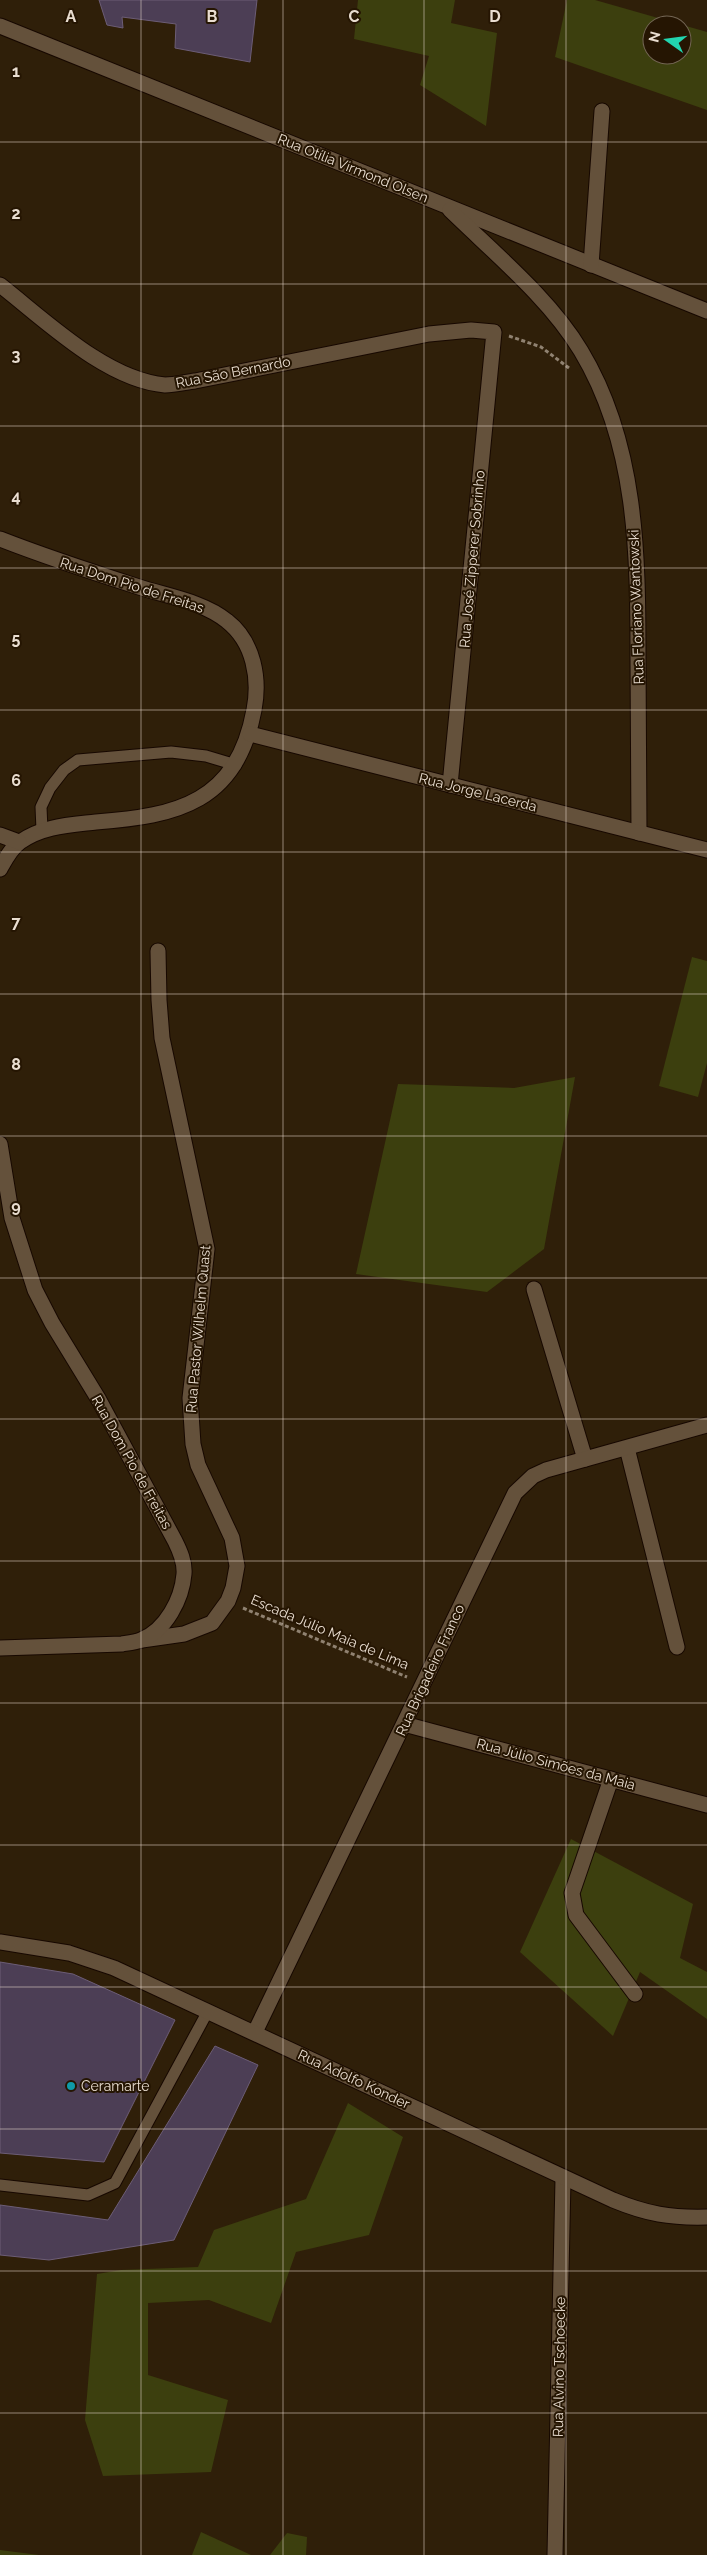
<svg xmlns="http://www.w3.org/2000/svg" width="707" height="2555" font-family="Raleway,sans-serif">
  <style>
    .green { fill: #3c3f0e; fill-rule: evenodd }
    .building { fill: #4c3e55; stroke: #6c5d76 }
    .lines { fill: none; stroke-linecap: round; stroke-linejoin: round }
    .lane-casing { stroke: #170800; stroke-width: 13 }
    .street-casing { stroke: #170800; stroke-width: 17 }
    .secondary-casing { stroke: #170800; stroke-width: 17 }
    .path { stroke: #908271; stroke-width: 3; stroke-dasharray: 4 2.5; stroke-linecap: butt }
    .lane { stroke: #64513b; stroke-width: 11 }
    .street { stroke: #64513b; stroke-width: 15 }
    .secondary { stroke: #64513b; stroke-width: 15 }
    .grid { fill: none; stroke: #e9ddd0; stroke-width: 1; stroke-opacity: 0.55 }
    .culture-dot { fill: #0f9aa8; stroke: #251502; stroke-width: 2 }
    .labels { text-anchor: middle; stroke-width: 4; stroke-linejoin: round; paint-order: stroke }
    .street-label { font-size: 14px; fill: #e9ddd0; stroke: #251502 }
    .poi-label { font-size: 14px; fill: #e9ddd0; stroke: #251502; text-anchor: start }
    .grid-label { font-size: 16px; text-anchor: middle; font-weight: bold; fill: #e9ddd0; stroke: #251502; stroke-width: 4; stroke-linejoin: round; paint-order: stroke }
  </style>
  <rect width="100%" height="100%" fill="#2f1f09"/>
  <g class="green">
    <polygon points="358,0 455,0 451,23 497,33 486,126 420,85 429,56 354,39"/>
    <path d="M 567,0 L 595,0 L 707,32 L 707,110 L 555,57 ZM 652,25 L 682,25 L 682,55 L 652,55 Z"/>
    <polygon points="692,957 707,961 707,1063 698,1097 659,1086"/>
    <polygon points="575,1077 544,1249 487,1292 356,1274 398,1084 514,1088"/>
    <polygon points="571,1839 693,1904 680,1958 707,1972 707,2019 640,1972 613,2036 520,1952"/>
    <polygon points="348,2103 403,2137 369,2235 296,2252 271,2323 209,2300 148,2303 148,2375 228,2400 211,2472 103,2476 85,2420 97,2274 121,2270 198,2267 214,2230 306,2199"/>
    <polygon points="201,2532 251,2555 192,2555"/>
    <polygon points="287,2533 307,2537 306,2555 270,2555"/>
    <polygon points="0,2550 39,2555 40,2555 0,2555"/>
  </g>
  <g class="building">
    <polygon points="99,0 257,0 250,62 175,48 176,24 122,17 123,28 107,25"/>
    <polygon points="0,1962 73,1974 175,2020 104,2162 0,2153"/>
    <polygon points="215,2046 258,2065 174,2240 49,2260 0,2255 0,2205 108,2220"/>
  </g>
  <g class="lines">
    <defs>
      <g id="lane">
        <polyline points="42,830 41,807 50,788 64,770 78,760 171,752 206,756 236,765"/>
        <polyline points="0,2185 88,2195 115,2183 208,2011"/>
      </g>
      <g id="street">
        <polyline points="0,26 707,311"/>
        <path d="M 450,210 C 494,253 550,299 581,351 C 637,444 638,554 638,659 C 638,717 639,775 639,833"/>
        <polyline points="591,265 602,111"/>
        <path d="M 0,285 C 45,320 106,380 165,385 C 175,385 186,382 195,381 L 429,334 L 471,330 L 494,332 L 450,785"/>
        <polyline points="534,1289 585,1459"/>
        <polyline points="627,1448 677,1647"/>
        <polyline points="142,1640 184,1634 212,1623 228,1601 233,1588 237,1566 232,1538 198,1465 193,1444 190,1398 207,1249 162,1038 159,1000 158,951"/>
        <polyline points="404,1724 707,1805"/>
        <polyline points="611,1779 572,1893 576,1915 635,1994"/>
        <polyline points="255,2032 515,1493 533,1476 546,1470 707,1425"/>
        <polyline points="555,2555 563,2179"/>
      </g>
      <g id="secondary">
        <path d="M 0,539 C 46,557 92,572 139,587 C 167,596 204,602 227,621 C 254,642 260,679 254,710 C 237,802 178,816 96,822 C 70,825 42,826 20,842 C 11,848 5,860 0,869"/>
        <polyline points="250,734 707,850"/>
        <polyline points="0,835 19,842"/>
        <path d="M 0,1144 L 12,1218 L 35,1290 L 52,1323 L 99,1400 L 175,1541 C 180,1551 185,1562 184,1574 C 182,1599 166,1630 141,1640 C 136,1642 128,1643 122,1644 L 0,1648"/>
        <path d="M 0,1942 L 69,1953 L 114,1968 L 613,2200 C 647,2214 670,2218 707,2217"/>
      </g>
    </defs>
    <use href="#lane" class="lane-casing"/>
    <use href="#street" class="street-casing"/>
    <use href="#secondary" class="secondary-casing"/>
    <g class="path">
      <polyline points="509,336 541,347 569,368"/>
      <polyline points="243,1608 407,1677"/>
    </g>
    <use href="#lane" class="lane"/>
    <use href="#street" class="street"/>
    <use href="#secondary" class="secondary"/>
  </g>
  <path class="grid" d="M 141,0 L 141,2555M 283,0 L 283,2555M 424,0 L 424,2555M 566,0 L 566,2555M 0,142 L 707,142M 0,284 L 707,284M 0,426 L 707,426M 0,568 L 707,568M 0,710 L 707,710M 0,852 L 707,852M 0,994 L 707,994M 0,1136 L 707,1136M 0,1278 L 707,1278M 0,1419 L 707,1419M 0,1561 L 707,1561M 0,1703 L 707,1703M 0,1845 L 707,1845M 0,1987 L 707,1987M 0,2129 L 707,2129M 0,2271 L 707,2271M 0,2413 L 707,2413"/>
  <circle class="culture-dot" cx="71" cy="2086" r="5"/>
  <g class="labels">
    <g class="street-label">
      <text transform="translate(353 168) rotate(22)" y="5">Rua Otília Virmond Olsen</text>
      <text transform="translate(233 372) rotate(-11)" y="5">Rua São Bernardo</text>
      <text transform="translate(472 559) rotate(-85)" y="5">Rua José Zipperer Sobrinho</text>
      <text transform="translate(132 585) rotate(18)" y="5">Rua Dom Pio de Freitas</text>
      <text transform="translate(636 607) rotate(-92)" y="5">Rua Floriano Wantowski</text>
      <text transform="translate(478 792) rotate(14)" y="5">Rua Jorge Lacerda</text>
      <text transform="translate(198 1329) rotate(-85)" y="5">Rua Pastor Wilhelm Quast</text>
      <text transform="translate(132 1462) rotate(61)" y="5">Rua Dom Pio de Freitas</text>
      <text transform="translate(330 1632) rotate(23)" y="5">Escada Júlio Maia de Lima</text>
      <text transform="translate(430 1670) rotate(-65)" y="5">Rua Brigadeiro Franco</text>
      <text transform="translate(556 1764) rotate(15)" y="5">Rua Júlio Simões da Maia</text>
      <text transform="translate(354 2079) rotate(25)" y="5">Rua Adolfo Konder</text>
      <text transform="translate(559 2367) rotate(-89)" y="5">Rua Alvino Tschoecke</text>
    </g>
    <g class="poi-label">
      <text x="81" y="2091">Ceramarte</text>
    </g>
  </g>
  <g class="grid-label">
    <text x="71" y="22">A</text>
    <text x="212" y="22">B</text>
    <text x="354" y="22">C</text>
    <text x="495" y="22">D</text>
    <text x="16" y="77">1</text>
    <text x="16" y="219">2</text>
    <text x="16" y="361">3</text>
    <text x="16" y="502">4</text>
    <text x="16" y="644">5</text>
    <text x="16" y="786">6</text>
    <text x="16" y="928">7</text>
    <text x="16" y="1070">8</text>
    <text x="16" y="1212">9</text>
  </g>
  <g transform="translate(667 40) rotate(284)"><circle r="24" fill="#251502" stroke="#736554"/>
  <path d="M0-4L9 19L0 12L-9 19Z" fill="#22d5af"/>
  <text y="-8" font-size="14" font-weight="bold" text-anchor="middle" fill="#e9ddd0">N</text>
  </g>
</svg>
